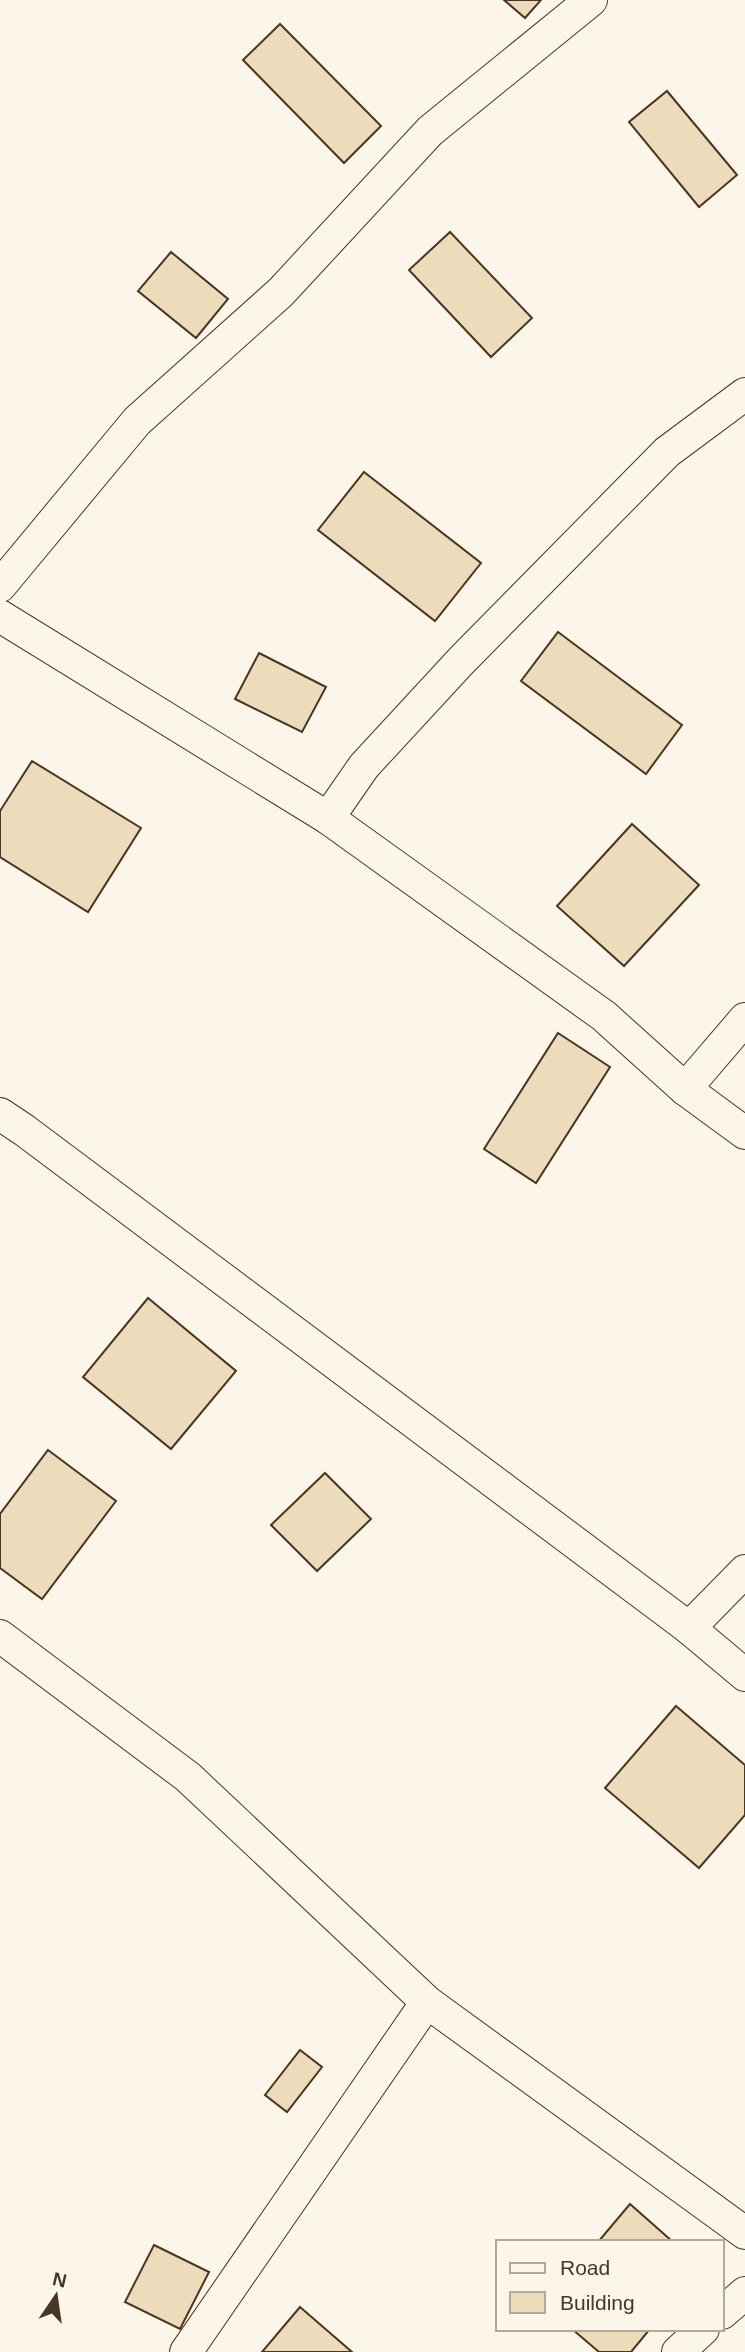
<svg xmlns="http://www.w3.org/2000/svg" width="745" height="2352" font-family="Arial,sans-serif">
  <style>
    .building { fill: #ecdcbc; stroke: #4a3520; stroke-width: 2 }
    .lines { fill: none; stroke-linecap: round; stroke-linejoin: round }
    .minor-casing { stroke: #4a3520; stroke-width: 34 }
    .minor { stroke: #fbf6e9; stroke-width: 32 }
  </style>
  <rect width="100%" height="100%" fill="#fbf6e9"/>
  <g class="building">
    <polygon points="504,0 541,0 525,18"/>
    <polygon points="280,24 381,126 344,163 243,60"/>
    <polygon points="667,91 737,175 699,207 629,122"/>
    <polygon points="450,232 532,318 491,357 409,270"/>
    <polygon points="171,252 228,299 196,338 138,291"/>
    <polygon points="364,472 481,563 435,621 318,530"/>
    <polygon points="558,632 682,725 646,774 521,681"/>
    <polygon points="259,653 326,687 302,732 235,699"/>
    <polygon points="32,761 141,828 88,912 0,857 0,811"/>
    <polygon points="632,824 699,885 624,966 557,906"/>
    <polygon points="558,1033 610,1067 536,1183 484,1149"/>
    <polygon points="148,1298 236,1371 171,1449 83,1377"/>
    <polygon points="48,1450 116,1501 42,1599 0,1568 0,1514"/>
    <polygon points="325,1473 371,1519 317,1571 271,1525"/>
    <polygon points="676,1706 745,1765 745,1815 699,1868 605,1788"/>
    <polygon points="300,2050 322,2067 287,2112 265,2095"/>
    <polygon points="630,2204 673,2242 598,2242"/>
    <polygon points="154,2245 209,2272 180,2329 125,2302"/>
    <polygon points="300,2307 352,2352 262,2352"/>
    <polygon points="572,2329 650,2329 631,2352 599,2352"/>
  </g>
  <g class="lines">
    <defs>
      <g id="minor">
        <polyline points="0,586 137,421 281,292 430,131 591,0"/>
        <polyline points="0,616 328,818 604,1016 685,1089 745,1133"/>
        <polyline points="328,818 364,766 461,661 667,452 745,394"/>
        <polyline points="685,1089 745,1019"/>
        <polyline points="0,1114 24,1130 689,1628 745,1675"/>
        <polyline points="689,1628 745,1571"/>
        <polyline points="0,1636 188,1777 427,2002 745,2233"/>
        <polyline points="722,2313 745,2293"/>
        <polyline points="186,2352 427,2002"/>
        <polyline points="678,2352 703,2329"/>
      </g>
    </defs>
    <use href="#minor" class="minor-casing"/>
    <use href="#minor" class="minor"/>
  </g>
  <rect x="496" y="2240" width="228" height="91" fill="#fbf6e9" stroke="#b4a999" stroke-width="2"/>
  <rect x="510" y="2263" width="35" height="10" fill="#fbf6e9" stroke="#b4a999" stroke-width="2"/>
  <text x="560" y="2275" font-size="21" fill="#4a3520">Road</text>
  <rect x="510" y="2292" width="35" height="21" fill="#ecdcbc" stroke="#b4a999" stroke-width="2"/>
  <text x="560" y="2310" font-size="21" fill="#4a3520">Building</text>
  <g transform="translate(56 2296) rotate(13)" stroke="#fbf6e9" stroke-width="5" paint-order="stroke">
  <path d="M0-5L12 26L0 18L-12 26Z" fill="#4a3520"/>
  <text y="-10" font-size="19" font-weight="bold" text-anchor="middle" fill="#4a3520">N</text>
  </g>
</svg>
